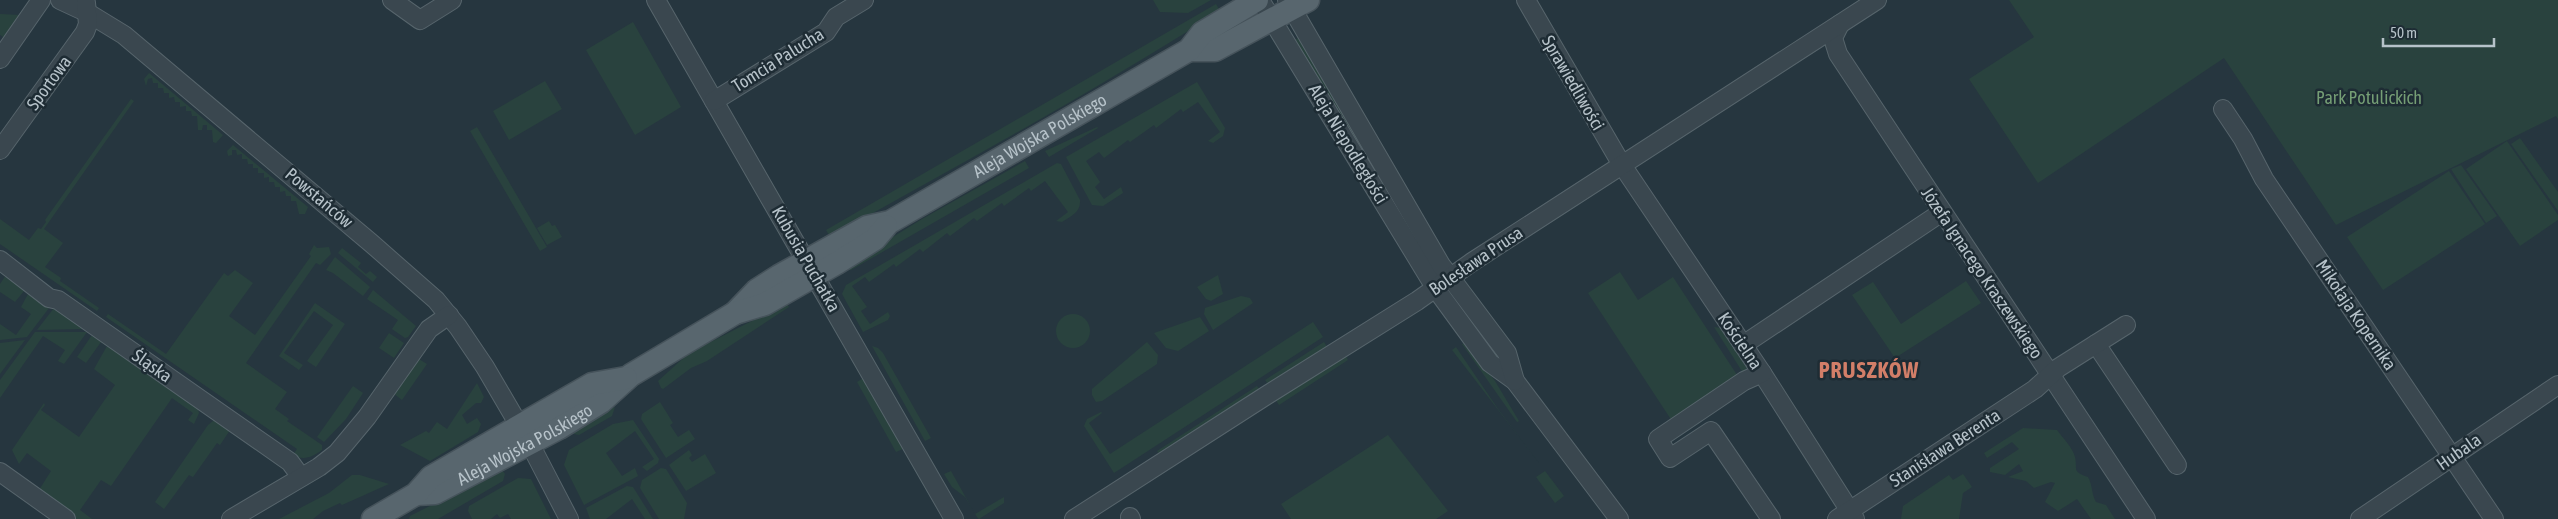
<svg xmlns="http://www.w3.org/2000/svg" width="2558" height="519" font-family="'Asap Condensed',sans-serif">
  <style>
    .green { fill: #29423e }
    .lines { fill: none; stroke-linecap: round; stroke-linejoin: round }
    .minor-casing { stroke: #57656c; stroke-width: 20 }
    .major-casing { stroke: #46535b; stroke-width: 25 }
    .minor { stroke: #3a474f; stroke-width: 18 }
    .major { stroke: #58666e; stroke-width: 22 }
    .labels { text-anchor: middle; stroke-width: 5; stroke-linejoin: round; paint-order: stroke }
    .street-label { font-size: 18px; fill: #b6c2c9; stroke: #1e2c34 }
    .park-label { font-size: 18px; fill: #759e75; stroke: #1e2c34 }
    .district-label { font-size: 22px; font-weight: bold; letter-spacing: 1px; fill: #d27e68; stroke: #1e2c34 }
  </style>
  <rect width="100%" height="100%" fill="#26363f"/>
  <g class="green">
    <polygon points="1153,0 1211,0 1188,13 1160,12"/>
    <polygon points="2009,0 2558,0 2558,119 2556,116 2336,225 2224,58 2038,183 1969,79 2034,37"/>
    <path d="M 1216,4 L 1220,11 C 1093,92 961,164 830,237 L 826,230 Z"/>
    <polygon points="0,14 21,15 5,38 0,35"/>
    <polygon points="633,22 681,107 635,135 586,50"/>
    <polygon points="1301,36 1425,251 1421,253 1295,40"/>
    <polygon points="149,73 223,135 216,143 213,142 212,130 207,130 207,125 203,125 202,130 198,130 197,116 192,116 191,111 186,111 186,106 180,107 180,102 175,102 174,97 169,98 169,93 164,93 163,88 158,88 158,83 153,83 152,78 148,79 146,86 144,79"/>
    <polygon points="545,81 562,109 509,140 493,111"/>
    <polygon points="1197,82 1225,128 1223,136 1213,143 1208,141 1220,132 1198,102 1183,112 1181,109 1156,128 1154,125 1130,142 1128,140 1104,158 1099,152 1086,161 1100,182 1095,187 1104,199 1121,187 1123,193 1103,206 1092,205 1066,157"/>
    <polygon points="131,99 134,101 44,229 63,243 45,267 61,278 60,281 99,308 97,311 0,244 0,219 29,240 38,228 41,229 46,222 45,220"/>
    <polygon points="477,127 547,247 540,251 470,131"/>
    <polygon points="1097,127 1098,128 1049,157 1045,151"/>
    <polygon points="2520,138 2558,192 2558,211 2511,144"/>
    <polygon points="2507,141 2558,215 2558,220 2520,246 2466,169"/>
    <polygon points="233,145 308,207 305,214 299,214 296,201 291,201 291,196 286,196 285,191 280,192 280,187 275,187 274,182 269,182 269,177 264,178 264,173 258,173 258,168 253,168 253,164 248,164 247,159 242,159 242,154 237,155 236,150 232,150 232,155 228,156 227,151"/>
    <polygon points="1025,161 1029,168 851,270 849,270 846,266 922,219"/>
    <path d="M 1057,163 L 1061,164 L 1080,200 C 1081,212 1071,216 1062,222 L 1056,221 L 1068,212 L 1045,181 L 1031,191 L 1029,188 L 1004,206 L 1002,203 L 977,221 L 974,218 L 950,236 L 947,233 L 923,252 L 920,249 L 896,267 L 894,264 L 869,282 L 865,277 L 852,286 L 867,307 L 861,311 L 870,324 L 888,312 L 890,316 L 888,320 L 863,332 L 842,294 L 846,285 Z"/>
    <polygon points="2461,165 2497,216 2486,223 2451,169"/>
    <polygon points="2449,171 2485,224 2383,290 2347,237"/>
    <polygon points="549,221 552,226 555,225 562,237 547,245 537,228"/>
    <path d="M 314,245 L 317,248 L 329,247 L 331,254 L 320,265 L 316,263 L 246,363 L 287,392 L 275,409 L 289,419 L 287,421 L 322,445 L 322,450 C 312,457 304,461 293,455 L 297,449 L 106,317 L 108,314 L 166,354 L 224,273 L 228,276 L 235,270 L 253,283 L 229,316 L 255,335 L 311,256 L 309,254 Z"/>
    <polygon points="342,248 361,263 358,267 366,274 370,271 377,277 373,282 338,253"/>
    <polygon points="335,257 370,287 363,296 333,273 326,270"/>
    <polygon points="1620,272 1638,300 1673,277 1739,378 1672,421 1588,293"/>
    <polygon points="6,275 24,291 15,302 0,292 0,284"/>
    <polygon points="1218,275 1223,294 1211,301 1206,299 1197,287"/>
    <polygon points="1966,281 1981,303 1895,358 1852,295 1873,282 1901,324"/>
    <polygon points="373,290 416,326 408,337 405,338 392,329 398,320 367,299"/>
    <polygon points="28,294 49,308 27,337 0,340 0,324 16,335 31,314 21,307"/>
    <polygon points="1241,296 1250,298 1253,303 1213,330 1204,314 1205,308"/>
    <polygon points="315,303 345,324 316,367 307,361 333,325 314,311 284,353 303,365 299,370 279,356"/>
    <polygon points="787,303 789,307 707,361 691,368 663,389 661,388 658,381 689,353"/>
    <polygon points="54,308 83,329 37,330"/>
    <circle cx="1073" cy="331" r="17"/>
    <polygon points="1200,317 1209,331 1178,351 1166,348 1154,333"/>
    <polygon points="1313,322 1323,337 1114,473 1084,426 1087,419 1101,412 1102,413 1089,423 1110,454"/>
    <polygon points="1714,327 1721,328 1747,368 1745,376"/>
    <polygon points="35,332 87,332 64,364 58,361 65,350 43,336 0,398 0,380"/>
    <polygon points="389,333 404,343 394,358 379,348"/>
    <polygon points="92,335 101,342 86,363 77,357"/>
    <polygon points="25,340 0,374 0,343"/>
    <polygon points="1147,342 1158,355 1157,364 1102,401 1096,402 1092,395 1092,389"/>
    <polygon points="1324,342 1327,347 1268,384 1265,380"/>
    <polygon points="1466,343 1495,381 1519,421 1517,422 1462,344"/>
    <polygon points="107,346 197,407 199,413 194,424 188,420 193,413 172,398 111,486 101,480 80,510 92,519 74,519 39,490 51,471 27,453 19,464 12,450 44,403 45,405 41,410 79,437 115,385 94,369"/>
    <polygon points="872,346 878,348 883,353 931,438 925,441"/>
    <polygon points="1456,347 1498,409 1539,463 1452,350"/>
    <polygon points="1345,354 1348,360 1279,405 1275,399"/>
    <polygon points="417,358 427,364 402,400 393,393"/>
    <polygon points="865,377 905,448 896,452 857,382"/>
    <polygon points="477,383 484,397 481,403 476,403 462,415 467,424 477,418 481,424 478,432 430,461 400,445 426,431 429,433 437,422 447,429"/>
    <polygon points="353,386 363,393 346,419 324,442 317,437"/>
    <polygon points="1257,386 1260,390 1160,455 1157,451"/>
    <polygon points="660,402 673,423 670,425 678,437 689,430 695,439 666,458 641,419 642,414"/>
    <polygon points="615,407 612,416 579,435 574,434 571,429"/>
    <polygon points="633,420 659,459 658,463 647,471 642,467 654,459 635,431 606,453 622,476 635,468 638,476 584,505 564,465 569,450 613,424"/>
    <polygon points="213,421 219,421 230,430 220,445 217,443 193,477 189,475 164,509 155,502 208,425"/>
    <path d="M 2023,428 L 2057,430 C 2062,437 2073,448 2075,457 C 2078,470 2071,471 2088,477 C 2093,486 2091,493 2096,502 L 2106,505 L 2115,519 L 2091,519 L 2077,499 L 2058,511 L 2045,502 L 2055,483 L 2051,482 L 2034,488 L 2026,481 L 2008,477 L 2023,471 L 2019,464 L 2005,475 L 1990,472 L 1990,468 L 2019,449 L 2012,442 L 1987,458 L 1984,453 Z"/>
    <polygon points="1388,435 1448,511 1436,519 1291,519 1281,504"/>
    <polygon points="689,450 692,455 689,458 692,462 705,454 716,473 686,491 669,465"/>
    <polygon points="661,468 666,469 687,503 684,519 659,519 640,488 642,480"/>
    <polygon points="502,470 505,474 503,481 438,519 409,519 410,516"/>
    <polygon points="951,471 975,514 1004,497 1004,503 979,519 977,517 965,497 952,487 944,474"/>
    <polygon points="1545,471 1564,496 1555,503 1536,477"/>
    <polygon points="1963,474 1972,487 1963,493 1959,519 1901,519 1903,506 1949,475 1953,480"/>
    <polygon points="352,475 360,475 389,484 342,505 340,503 323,511 313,519 279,519 329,493"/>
    <polygon points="518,478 531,479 551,519 511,519 508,514 500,518 497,514 491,519 472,519 468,511 469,506"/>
    <polygon points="627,486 633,487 653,519 645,519 632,499 606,519 590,519 586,508"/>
  </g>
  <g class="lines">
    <defs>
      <g id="minor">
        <polyline points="60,0 88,13 124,35 371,243 436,300 458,327 485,367 530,444 569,519"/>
        <polyline points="392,0 420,20 452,0"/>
        <polyline points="656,0 954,519"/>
        <polyline points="1260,0 1436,289 1490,363 1515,381 1619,519"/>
        <polyline points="1287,0 1441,265 1507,353 1515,381"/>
        <polyline points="1526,0 1622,165 1762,373 1855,519"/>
        <polyline points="1840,24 1833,38 1838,54 2146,519"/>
        <polyline points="0,59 41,0"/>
        <polyline points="714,101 826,32 836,17 864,0"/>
        <polyline points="2223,109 2243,139 2264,179 2494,519"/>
        <polyline points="0,150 85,32 88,24 86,3"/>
        <polyline points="0,260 49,298 58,300 290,462 301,477"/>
        <polyline points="2096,344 2177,465"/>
        <polyline points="1743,345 1942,212"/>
        <polyline points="1762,373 1744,381 1658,439 1670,458 1711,431 1771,519"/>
        <polyline points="0,472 66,519"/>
        <polyline points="1130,517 1131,519"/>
        <polyline points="231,519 319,467 337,453 367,417 429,329 449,315"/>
        <polyline points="1074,519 1267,395 1417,301 1472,262 1877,0"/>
        <polyline points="1837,519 2035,389 2058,368 2126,325"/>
        <polyline points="2360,519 2558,385"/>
      </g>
      <g id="major">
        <polyline points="1189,50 1215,50 1308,0"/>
        <path id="s1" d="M 735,313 L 757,290 L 779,276 L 867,227 L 890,222 L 1189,50 L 1202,33 L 1257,0"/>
        <path id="s2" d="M 416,494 L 435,493 L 559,428 L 601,402 L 631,375 L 735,313 L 765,304 L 837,263 L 875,239 L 886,226"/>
        <polyline points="373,519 416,494 431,477 592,384 626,378"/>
      </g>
    </defs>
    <use href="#minor" class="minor-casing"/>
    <use href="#major" class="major-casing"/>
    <use href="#minor" class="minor"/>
    <use href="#major" class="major"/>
  </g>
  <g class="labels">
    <g class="street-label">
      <text transform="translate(778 60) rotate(-32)" y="6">Tomcia Palucha</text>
      <text transform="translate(49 83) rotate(-54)" y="6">Sportowa</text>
      <text transform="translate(1573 83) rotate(60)" y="6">Sprawiedliwości</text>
      <text dy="6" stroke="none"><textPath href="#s1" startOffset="355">Aleja Wojska Polskiego</textPath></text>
      <text transform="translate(1348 144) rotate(59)" y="6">Aleja Niepodległości</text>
      <text transform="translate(319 198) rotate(40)" y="6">Powstańców</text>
      <text transform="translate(806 259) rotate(60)" y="6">Kubusia Puchatka</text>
      <text transform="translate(1476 261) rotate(-34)" y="6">Bolesława Prusa</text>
      <text transform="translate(1982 273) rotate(56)" y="6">Józefa Ignacego Kraszewskiego</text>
      <text transform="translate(2356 315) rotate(56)" y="6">Mikołaja Kopernika</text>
      <text transform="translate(1740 341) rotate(56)" y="6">Kościelna</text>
      <text transform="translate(152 366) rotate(35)" y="6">Śląska</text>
      <text dy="6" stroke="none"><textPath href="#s2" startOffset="121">Aleja Wojska Polskiego</textPath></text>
      <text transform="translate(1945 448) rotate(-33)" y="6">Stanisława Berenta</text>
      <text transform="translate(2459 452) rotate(-35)" y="6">Hubala</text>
    </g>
    <g class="park-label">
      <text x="2369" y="104">Park Potulickich</text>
    </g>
    <g class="district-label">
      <text x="1869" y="378">PRUSZKÓW</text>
    </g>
  </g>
  <path d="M2383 38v8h111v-8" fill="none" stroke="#b6c2c9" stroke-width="2.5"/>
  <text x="2390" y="38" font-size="15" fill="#b6c2c9" stroke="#1e2c34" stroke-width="4" paint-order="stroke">50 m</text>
</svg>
